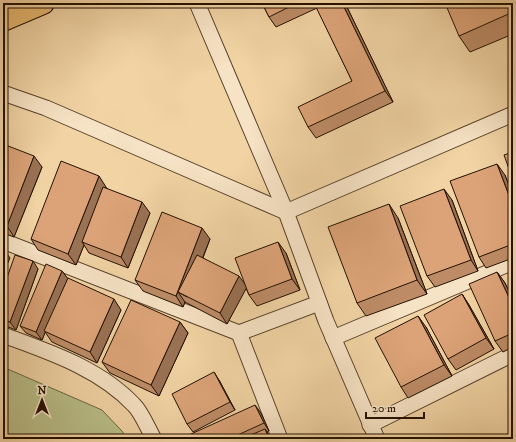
<svg xmlns="http://www.w3.org/2000/svg" width="516" height="442" font-family="'IM FELL DW Pica',serif">
  <style>
    .park { fill: #b8bc87; stroke: #6e6644 }
    .lines { fill: none; stroke-linecap: round; stroke-linejoin: round }
    .minor-casing { stroke: #574229; stroke-width: 17 }
    .primary-casing { stroke: #241100; stroke-width: 24 }
    .minor { stroke: #f6e2c4; stroke-width: 15 }
    .primary { stroke: #e8ba72; stroke-width: 22 }
    .wall { fill: #bd8c67; stroke: #241100 }
    .shaded-wall { fill: #9a7254; stroke: #241100 }
    .building { fill: #dca378; stroke: #241100 }
  </style>
  <rect width="100%" height="100%" fill="#f1d3a4"/>
  <filter id="stains"><feTurbulence type="fractalNoise" baseFrequency=".005" numOctaves="4"/><feColorMatrix values="0 0 0 0 .2 0 0 0 0 .09 0 0 0 0 .02 0 0 0 .5 -.17"/></filter>
  <radialGradient id="worn" r=".72"><stop offset=".6" stop-color="#630" stop-opacity="0"/><stop offset="1" stop-color="#630" stop-opacity=".3"/></radialGradient>
  <polygon class="park" points="3,367 102,410 121,430 128,439 3,439"/>
  <g class="lines">
    <defs>
      <g id="minor">
        <polyline points="197,3 286,212 326,321 377,439"/>
        <polyline points="3,93 46,108 286,212 513,114"/>
        <polyline points="3,241 239,333 280,439"/>
        <polyline points="239,333 319,303"/>
        <path d="M 3,335 C 49,352 99,368 134,405 C 142,413 148,429 154,439"/>
        <polyline points="333,338 513,262"/>
        <polyline points="370,425 513,354"/>
      </g>
      <polyline id="primary" points="3,20 43,3"/>
    </defs>
    <use href="#minor" class="minor-casing"/>
    <use href="#primary" class="primary-casing"/>
    <use href="#minor" class="minor"/>
    <use href="#primary" class="primary"/>
  </g>
  <g class="wall">
    <polygon points="262,3 345,3 393,102 316,138 308,127 352,81 317,8 276,27 269,17"/>
    <polygon points="513,3 513,34 470,52 459,36"/>
    <polygon points="3,144 42,167 14,237 3,233"/>
    <polygon points="505,175 513,196 513,258 486,268 479,257"/>
    <polygon points="106,187 106,188 150,213 128,268 89,253 84,245 76,265 38,250 31,239"/>
    <polygon points="452,200 478,271 435,287 427,276"/>
    <polygon points="398,218 427,294 366,316 357,303"/>
    <polygon points="210,239 203,258 245,285 286,253 300,290 257,306 249,295 246,288 227,324 185,302 183,307 143,291 135,280"/>
    <polygon points="38,269 16,330 3,325 3,289"/>
    <polygon points="62,271 68,279 60,298 121,310 97,363 52,342 45,332 42,340 26,333 20,326"/>
    <polygon points="497,272 505,283 513,300 513,347 503,352 495,341"/>
    <polygon points="462,294 469,305 494,349 456,370 448,359"/>
    <polygon points="180,322 188,333 159,396 110,373 102,362"/>
    <polygon points="426,327 452,376 408,398 401,387"/>
    <polygon points="219,380 235,410 193,432 187,424"/>
    <polygon points="261,413 269,431 267,432 272,439 180,439"/>
  </g>
  <g class="shaded-wall">
    <polygon points="342,3 345,3 393,102 385,91"/>
    <polygon points="34,156 42,167 14,237 7,226"/>
    <polygon points="497,164 505,175 513,196 513,206"/>
    <polygon points="99,176 106,187 84,243 82,242 84,245 76,265 68,254"/>
    <polygon points="444,189 452,200 478,271 471,260"/>
    <polygon points="142,202 150,213 128,268 121,257"/>
    <polygon points="389,204 398,218 427,294 417,280"/>
    <polygon points="202,228 210,239 187,297 178,292 185,302 183,307 176,296"/>
    <polygon points="278,242 286,253 300,290 292,279"/>
    <polygon points="5,251 10,258 3,274 3,255"/>
    <polygon points="33,261 38,269 16,330 10,322"/>
    <polygon points="62,271 68,279 42,340 36,332"/>
    <polygon points="497,272 505,283 513,300 513,306"/>
    <polygon points="239,276 247,287 227,324 220,313"/>
    <polygon points="462,294 469,305 494,349 486,338"/>
    <polygon points="114,299 121,310 97,363 90,352"/>
    <polygon points="418,316 426,327 452,376 444,365"/>
    <polygon points="180,322 188,333 159,396 151,385"/>
    <polygon points="214,372 219,380 235,410 230,402"/>
    <polygon points="255,405 261,413 269,431 264,423"/>
    <polygon points="265,429 272,439 269,439"/>
  </g>
  <g class="building">
    <polygon points="262,3 297,3 269,17"/>
    <polygon points="314,3 342,3 385,91 308,127 298,107 352,81"/>
    <polygon points="445,3 513,3 513,12 459,36"/>
    <polygon points="3,144 34,156 7,226 3,225"/>
    <polygon points="513,152 513,180 504,155"/>
    <polygon points="61,161 99,176 68,254 31,239"/>
    <polygon points="497,164 513,206 513,244 479,257 450,181"/>
    <polygon points="103,187 142,202 121,257 82,242"/>
    <polygon points="444,189 471,260 427,276 400,206"/>
    <polygon points="389,204 417,280 357,303 328,227"/>
    <polygon points="162,212 202,228 176,296 135,280"/>
    <polygon points="278,242 292,279 249,295 235,258"/>
    <polygon points="3,250 5,251 3,255"/>
    <polygon points="15,255 33,261 10,322 3,319 3,289"/>
    <polygon points="197,255 239,276 220,313 178,292"/>
    <polygon points="46,264 62,271 36,332 20,326"/>
    <polygon points="497,272 513,306 513,333 495,341 469,284"/>
    <polygon points="68,278 114,299 90,352 44,331"/>
    <polygon points="462,294 486,338 448,359 424,315"/>
    <polygon points="131,300 180,322 151,385 102,362"/>
    <polygon points="418,316 444,365 401,387 375,338"/>
    <polygon points="214,372 230,402 187,424 172,394"/>
    <polygon points="255,405 264,423 229,439 180,439"/>
    <polygon points="265,429 269,439 241,439"/>
    <polygon points="362,435 364,439 354,439"/>
  </g>
  <rect width="516" height="442" fill="none" stroke="#f1d3a4" stroke-width="16"/>
  <rect x="4" y="4" width="508" height="434" fill="none" stroke="#241100" stroke-width="2"/>
  <rect x="8" y="8" width="500" height="426" fill="none" stroke="#241100"/>
  <g transform="translate(42 400)" stroke="#f6e2c4" stroke-width="3" paint-order="stroke">
  <path d="M0-3L7 15L0 10L-7 15Z" fill="#241100"/>
  <text y="-6" font-size="11" font-weight="bold" text-anchor="middle" fill="#241100">N</text>
  </g>
  <path d="M366 412v6h58v-6" fill="none" stroke="#241100" stroke-width="2"/>
  <text x="372" y="412" font-size="12" fill="#241100" stroke="#f6e2c4" stroke-width="3" paint-order="stroke">20 m</text>
  <rect width="100%" height="100%" filter="url(#stains)"/>
  <rect width="100%" height="100%" fill="url(#worn)"/>
</svg>
